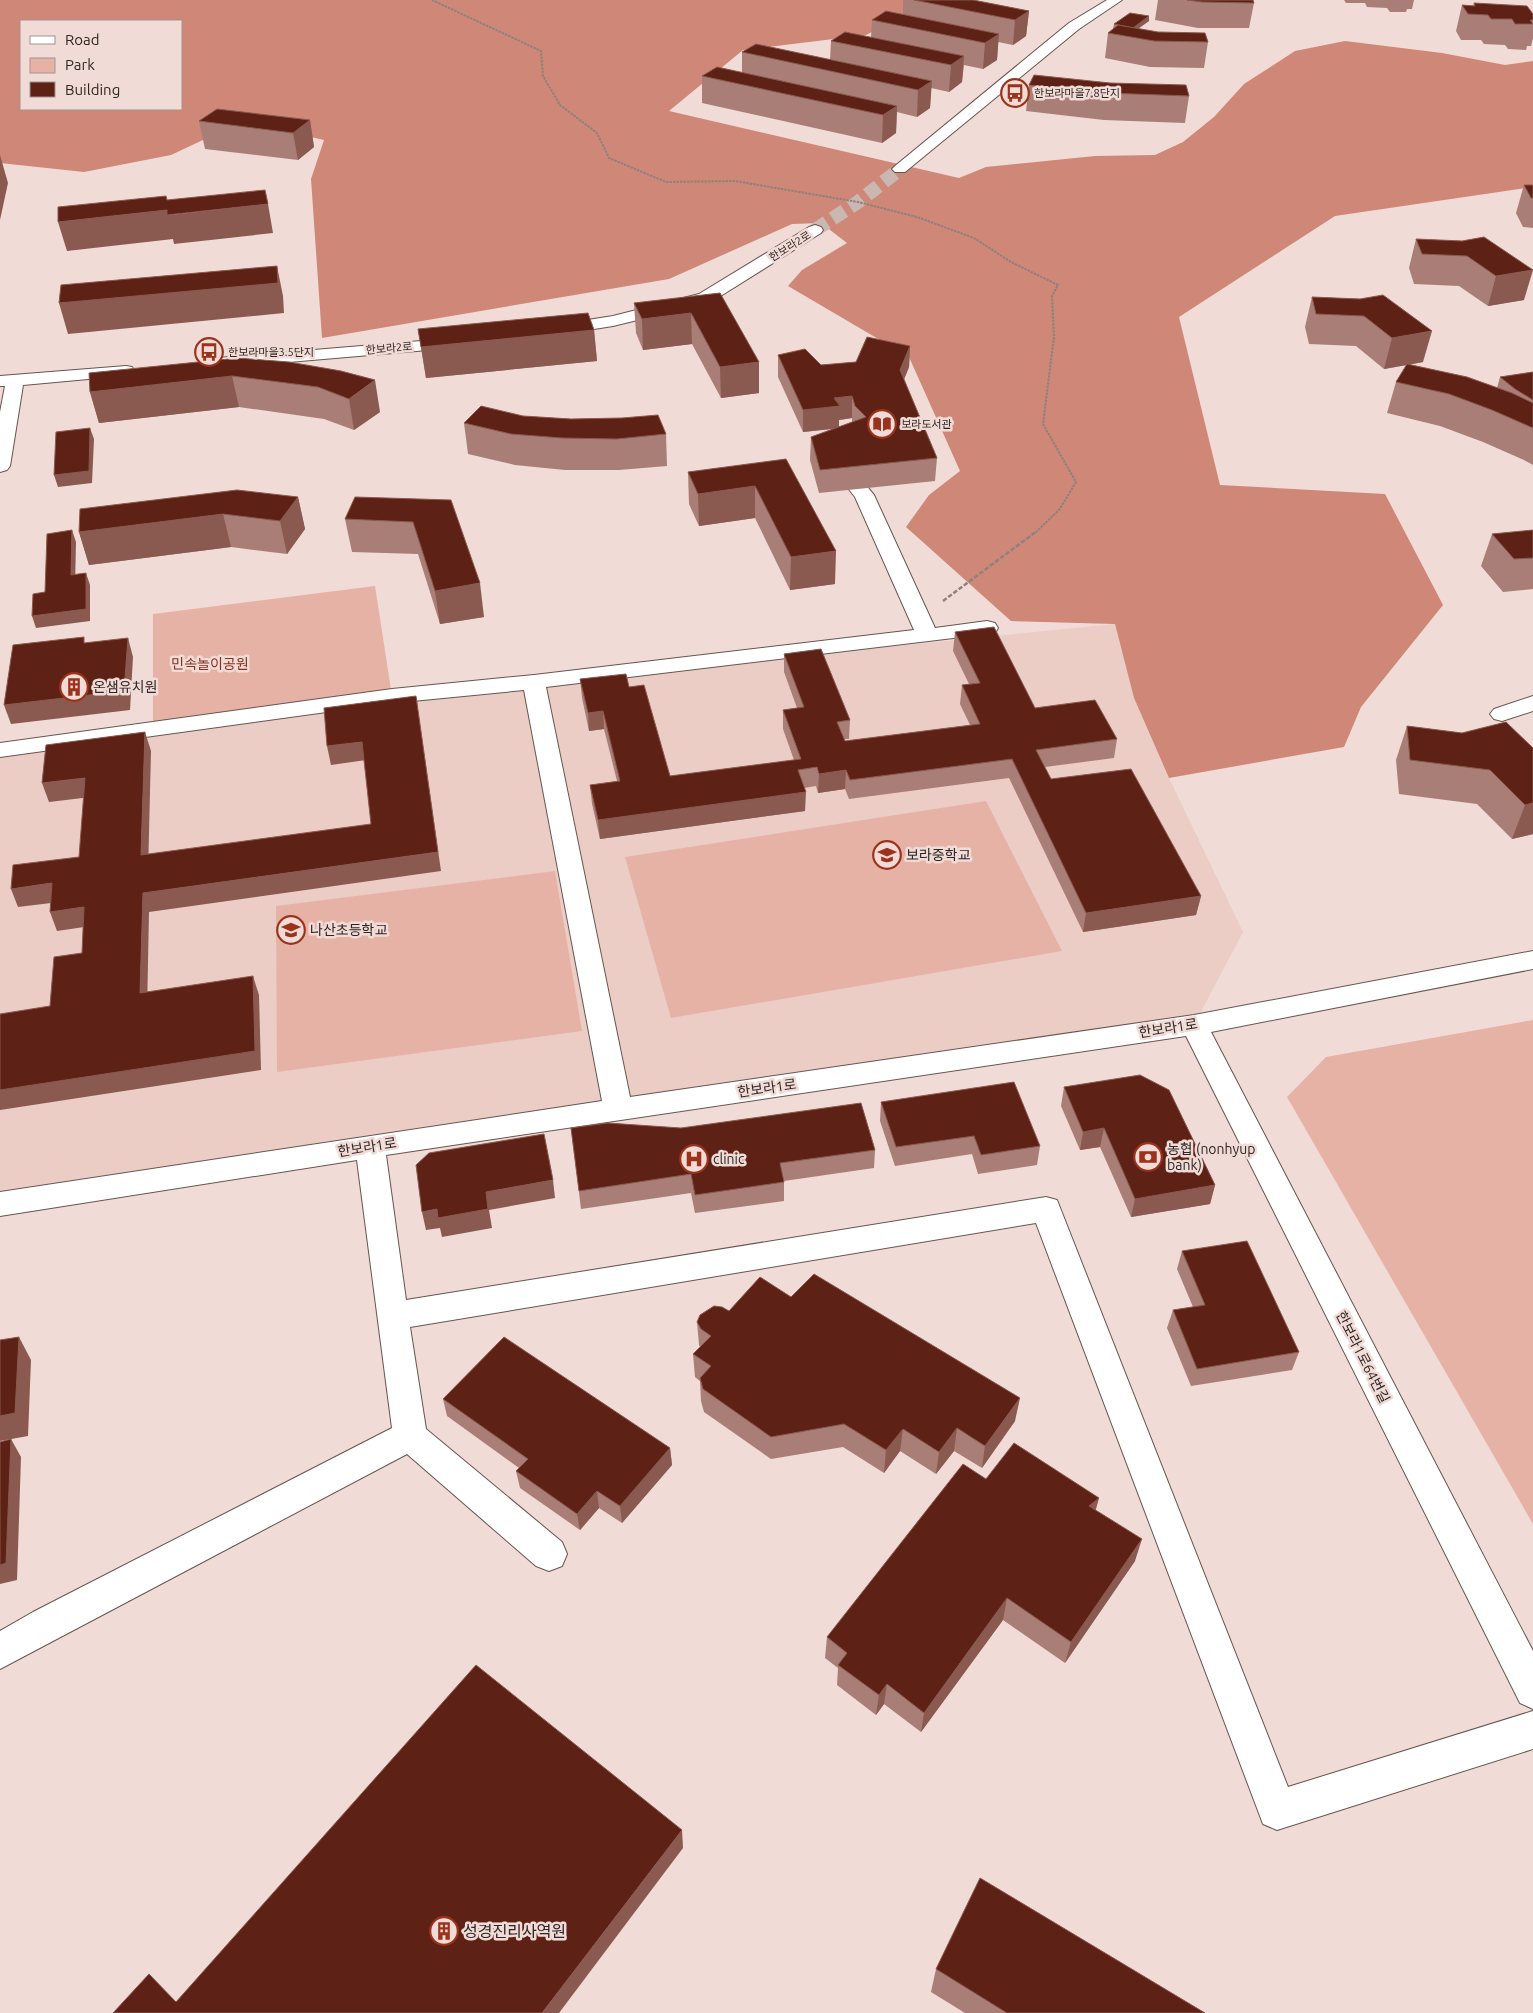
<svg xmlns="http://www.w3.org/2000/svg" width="1533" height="2013" font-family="Ubuntu,'Noto Sans KR',sans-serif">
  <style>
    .built { fill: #ebcdc6 }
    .green { fill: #e7b2a6 }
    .forest { fill: #cf8777; fill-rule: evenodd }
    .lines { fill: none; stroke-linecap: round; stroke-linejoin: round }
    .minor-tunnel { stroke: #cab7b2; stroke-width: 14; stroke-dasharray: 14 7; stroke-linecap: butt }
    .minor-casing { stroke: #675550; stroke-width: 2 }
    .path-far1 { stroke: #8f817d; stroke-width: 2; stroke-dasharray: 2.5 1; stroke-linecap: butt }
    .path { stroke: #8f817d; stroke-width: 2.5; stroke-dasharray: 4.5 2; stroke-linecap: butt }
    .minor { fill: #fff; fill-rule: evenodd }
    .wall { fill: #a87e76; fill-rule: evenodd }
    .shaded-wall { fill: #8a594f }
    .building { fill: #5e2115; stroke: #8a594f }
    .labels { text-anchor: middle; stroke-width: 5; stroke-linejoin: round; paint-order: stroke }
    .far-poi-label { font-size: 11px; fill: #2d2624; stroke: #f1dbd6; text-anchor: start }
    .far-street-label { font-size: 11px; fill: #2d2624; stroke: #f1dbd6 }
    .park-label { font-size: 14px; fill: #86301e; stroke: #f1dbd6 }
    .poi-label { font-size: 14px; fill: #2d2624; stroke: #f1dbd6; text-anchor: start }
    .street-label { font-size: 14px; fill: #2d2624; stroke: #f1dbd6 }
    .near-poi-label { font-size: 16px; fill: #2d2624; stroke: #f1dbd6; text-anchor: start }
  </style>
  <rect width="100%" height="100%" fill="#f1dbd6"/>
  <polygon class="built" points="1115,624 1134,698 1169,778 1243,932 1194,1025 0,1204 0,750 392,696"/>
  <g class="green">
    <polygon points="375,586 392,696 153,728 153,614"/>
    <polygon points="986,801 1062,951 671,1018 625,857"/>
    <polygon points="555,871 582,1031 277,1072 276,906"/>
    <polygon points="1533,1020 1533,1524 1287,1097 1326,1057"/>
  </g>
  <path class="forest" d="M 0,0 L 923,0 L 928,3 L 866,35 L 743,50 L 669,111 L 959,178 L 986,167 L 1095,156 L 1155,155 L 1183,142 L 1214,117 L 1244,84 L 1295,51 L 1345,41 L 1442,53 L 1505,65 L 1533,61 L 1533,187 L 1335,216 L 1179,317 L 1220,485 L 1385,494 L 1443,605 L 1361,707 L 1344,747 L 1169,778 L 1134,698 L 1115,624 L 1011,621 L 906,527 L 929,495 L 960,471 L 909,357 L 788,286 L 802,270 L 847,243 L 821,223 L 792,224 L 669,279 L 322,338 L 311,179 L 324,140 L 276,129 L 220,132 L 171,155 L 84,172 L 0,163 ZM 21,21 L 181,21 L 181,109 L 21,109 Z"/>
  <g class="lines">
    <polyline class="minor-tunnel" points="815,230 858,202 900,169"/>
    <defs>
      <g id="minor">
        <polygon points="1107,0 1122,0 1079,29 905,172 895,172 892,169 895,166 1069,23"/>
        <polygon points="815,225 821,227 823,230 821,233 711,302 613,326 556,335 550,334 547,330 550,326 556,325 613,316 699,294 809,227"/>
        <polygon points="457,338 463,339 466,343 463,347 218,368 212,367 209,363 212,359 218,358"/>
        <polygon points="126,366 132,367 135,371 132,375 23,385 10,466 7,470 0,472 0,412 5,386 0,386 0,376"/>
        <polygon points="853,476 860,478 874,495 935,628 987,621 995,623 998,628 995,633 546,687 630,1097 1194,1015 1533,951 1533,969 1211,1032 1533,1651 1533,1709 1520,1703 1186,1036 386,1155 406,1300 1046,1197 1057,1200 1288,1787 1533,1711 1533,1749 1277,1830 1263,1824 1036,1223 410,1327 426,1429 562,1542 567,1554 562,1566 549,1571 536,1566 407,1454 0,1669 0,1631 33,1612 392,1428 357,1160 0,1216 0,1192 602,1101 524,690 392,703 0,757 0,743 392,689 534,675 914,630 855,497 843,482 846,478"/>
        <polygon points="1533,696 1533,711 1502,721 1494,719 1490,714 1494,709"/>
      </g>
    </defs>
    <use href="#minor" class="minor-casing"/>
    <polyline class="path-far1" points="432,0 541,51 543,76 560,105 597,133 609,158 666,182 735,181 858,202 917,217 974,238 1011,262 1058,285 1052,296 1054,337 1043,424 1076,482 1059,510 1036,532"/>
    <polyline class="path" points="943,601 1037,531"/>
    <use href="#minor" class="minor"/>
  </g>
  <g class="wall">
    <polygon points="903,0 973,0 1029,11 1026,36 1013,45 998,42 997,60 983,69 964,65 962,82 949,92 931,88 930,108 917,117 897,112 896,133 882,143 702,103 702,76 742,73 742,52 830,60 831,41 871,37 872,20 903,15"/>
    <polygon points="1158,0 1253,0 1254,3 1249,28 1198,28 1155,20"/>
    <polygon points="1344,0 1414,0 1412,9 1407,9 1406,12 1390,12 1387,8 1367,7 1365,3 1346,3"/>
    <polygon points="1474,3 1533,14 1533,38 1531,46 1527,46 1526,50 1508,49 1505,45 1484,44 1481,40 1461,40 1456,31 1462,5 1473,6"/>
    <polygon points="1149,21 1138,29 1208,42 1204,68 1150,67 1105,58 1108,33 1114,29 1113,29 1114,24"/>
    <polygon points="1029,85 1189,96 1185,123 1104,120 1026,111"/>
    <polygon points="310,120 314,147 298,160 205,149 199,121"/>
    <polygon points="1524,185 1533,185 1533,228 1523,227 1516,213"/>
    <polygon points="1416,239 1462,241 1524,300 1488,306 1459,286 1414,284 1409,268"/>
    <polygon points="720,293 759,362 759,393 721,398 692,344 643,350 636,333 634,303"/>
    <polygon points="1312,297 1360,299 1423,362 1408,365 1497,388 1500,377 1533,372 1533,465 1524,460 1483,442 1440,426 1387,413 1396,382 1407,365 1384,369 1356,346 1309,344 1305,327"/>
    <polygon points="418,329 594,330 597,361 426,378"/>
    <path d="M 910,346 L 909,367 L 904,379 L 937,458 L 935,481 L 819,493 L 810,460 L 811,437 L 833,429 L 803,432 L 778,377 L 778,355 L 821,365 L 856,362 ZM 852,418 L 852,422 L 839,427 L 839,420 Z"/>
    <polygon points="289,362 380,412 354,430 324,419 239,407 99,423 90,392"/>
    <polygon points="523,416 571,419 622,418 666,434 667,466 619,470 565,470 515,465 468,454 464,423"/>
    <polygon points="786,459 835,584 790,590 755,518 699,526 689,504 688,472"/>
    <polygon points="298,497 305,529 287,554 231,547 89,565 79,532"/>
    <polygon points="451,500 484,617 440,624 418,554 352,552 345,519"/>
    <polygon points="1533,530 1533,589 1503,592 1481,566 1492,534"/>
    <polygon points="955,632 1035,708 1117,739 1114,758 1045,767 1051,779 1201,896 1196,915 1083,932 1009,778 849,799 845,789 818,793 816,786 804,788 805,811 600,839 592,804 590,785 617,781 604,729 589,731 582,698 580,679 629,687 670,776 794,760 783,729 783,710 797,708 784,672 784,654 850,720 849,739 844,739 845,741 970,725 960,704 962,685 969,684 953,651"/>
    <polygon points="1506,722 1533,834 1512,839 1477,804 1399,794 1396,760 1407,726 1462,733"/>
    <polygon points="1064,1087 1215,1185 1210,1204 1131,1217 1100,1147 1080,1150 1061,1106"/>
    <polygon points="881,1102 1040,1146 1037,1165 978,1174 972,1154 895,1166 880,1121"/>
    <polygon points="571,1128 875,1150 874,1168 784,1181 784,1201 695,1213 691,1193 581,1209"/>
    <polygon points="1182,1251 1299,1352 1292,1370 1191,1386 1167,1328 1173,1310 1193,1307 1177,1269"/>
    <polygon points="791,1297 1015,1421 982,1468 954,1451 936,1474 900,1451 884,1473 843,1447 771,1459 704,1412 701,1401 700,1381 695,1377 693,1354 700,1347 699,1345 697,1322 729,1311"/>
    <polygon points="443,1399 670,1448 672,1465 622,1523 599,1508 580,1530 520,1488 516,1471 519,1468 447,1416"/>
    <polygon points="986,1479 1099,1498 1095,1510 1135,1561 1065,1663 1003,1620 921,1732 884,1704 876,1715 837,1685 838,1668 825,1658 827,1637"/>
    <polygon points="936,1969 1205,2013 965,2013 931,1992"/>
  </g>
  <g class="shaded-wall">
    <polygon points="1029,11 1026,36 1013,45 1015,20"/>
    <polygon points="1149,16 1149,21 1133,32 1133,28"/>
    <polygon points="999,34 997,60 983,69 985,43"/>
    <polygon points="964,56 962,82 949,92 951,65"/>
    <polygon points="932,81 930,108 917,117 918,90"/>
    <polygon points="897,106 896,133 882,143 883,115"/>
    <polygon points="310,120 314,147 298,160 293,133"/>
    <polygon points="0,155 8,183 0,220"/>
    <polygon points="268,204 273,233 174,244 173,239 67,251 58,222 167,210 170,215"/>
    <polygon points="277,266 283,296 284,313 68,334 59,303"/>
    <polygon points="1533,270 1524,300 1488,306 1496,276"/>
    <polygon points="691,313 692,344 643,350 642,319"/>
    <polygon points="594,330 597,361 426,378 421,347"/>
    <polygon points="1432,331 1423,362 1384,369 1392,338"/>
    <polygon points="910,346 909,367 899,392 900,370"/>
    <polygon points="759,362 759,393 721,398 720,367"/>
    <polygon points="232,376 239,407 99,423 90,392"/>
    <polygon points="375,380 380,412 354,430 349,399"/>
    <polygon points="852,396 852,418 839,420 839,428 803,432 803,410 834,398"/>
    <polygon points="90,428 94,439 92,483 58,487 54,475"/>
    <polygon points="755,486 755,518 699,526 698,494"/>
    <polygon points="298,497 305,529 287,554 280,521"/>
    <polygon points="223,514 231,547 89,565 79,532"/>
    <polygon points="72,530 76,542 75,587 71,575"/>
    <polygon points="836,551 835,584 790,590 791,557"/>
    <polygon points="86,573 90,585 90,621 36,628 32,616"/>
    <polygon points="480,583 484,617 440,624 435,591"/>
    <polygon points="128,638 133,657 130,710 11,724 4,705"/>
    <polygon points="416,696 441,871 149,912 147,1012 140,993 143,893 438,852"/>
    <polygon points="603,711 604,729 589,731 588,713"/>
    <polygon points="145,732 151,751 148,874 141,855"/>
    <polygon points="362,742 366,760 331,765 327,746"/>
    <polygon points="846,770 845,789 818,793 819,774"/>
    <polygon points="85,778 91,797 49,802 42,783"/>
    <polygon points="806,792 805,811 600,839 598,820"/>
    <polygon points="1533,803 1533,834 1512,839 1525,805"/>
    <polygon points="52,883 59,902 18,907 11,889"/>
    <polygon points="1201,896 1196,915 1083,932 1086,913"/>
    <polygon points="84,907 91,926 57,931 50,912"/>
    <polygon points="253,976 259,995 261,1070 0,1110 0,1090"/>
    <polygon points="1104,1128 1100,1147 1080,1150 1083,1132"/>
    <polygon points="553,1180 555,1198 489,1210 492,1228 442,1237 440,1228 426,1230 422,1212 437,1209 486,1192"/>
    <polygon points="1215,1185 1210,1204 1131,1217 1135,1199"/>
    <polygon points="19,1337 31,1360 28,1436 0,1441 0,1416"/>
    <polygon points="1020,1398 1015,1421 982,1468 985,1446"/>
    <polygon points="957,1428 954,1451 936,1474 939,1452"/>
    <polygon points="903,1429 900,1451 884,1473 886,1450"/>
    <polygon points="11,1439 21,1457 17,1580 0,1584 0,1565"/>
    <polygon points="670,1448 672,1465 622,1523 620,1506"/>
    <polygon points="597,1491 599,1508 580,1530 577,1514"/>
    <polygon points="1099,1498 1093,1520 1089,1506"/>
    <polygon points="1142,1539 1135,1561 1065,1663 1071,1642"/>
    <polygon points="1007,1598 1003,1620 921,1732 924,1713"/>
    <polygon points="887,1684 884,1704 876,1715 879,1695"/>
    <polygon points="682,1830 683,1848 559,2013 542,2013"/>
  </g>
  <g class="building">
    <polygon points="914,0 973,0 1029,11 1015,20"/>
    <polygon points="1187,0 1253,0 1254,3 1202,2"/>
    <polygon points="1474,3 1527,6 1533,14 1533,20 1530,20 1533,24 1515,24 1512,19 1491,19 1488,15 1468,14 1462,5 1475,6"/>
    <polygon points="886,11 999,34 985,43 872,20"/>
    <polygon points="1130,13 1149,16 1133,28 1114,24"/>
    <polygon points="1118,25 1158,32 1205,33 1208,42 1154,41 1108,33"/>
    <polygon points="845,32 964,56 951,65 831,41"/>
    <polygon points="756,44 932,81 918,90 742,52"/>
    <polygon points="717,67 897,106 883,115 702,76"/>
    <polygon points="1034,75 1110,83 1186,85 1189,96 1107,93 1029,85"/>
    <polygon points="217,109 310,120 293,133 199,121"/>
    <polygon points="1524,185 1533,185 1533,198 1531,198"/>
    <polygon points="265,190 268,204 167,215 167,210 58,222 58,207 166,196 167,200"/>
    <polygon points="1484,237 1533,270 1496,276 1467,256 1422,254 1416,239 1462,241"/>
    <polygon points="277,266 278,283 59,303 61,285"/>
    <polygon points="720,293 759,362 720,367 691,313 642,319 634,303"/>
    <polygon points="1383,295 1432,331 1392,338 1364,316 1316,314 1312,297 1360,299"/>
    <polygon points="588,313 594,330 421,347 418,329"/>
    <polygon points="867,337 910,346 900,370 937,458 820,470 811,437 866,417 855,406 852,396 834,398 840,406 803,410 778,355 805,349 821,365 856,362"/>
    <polygon points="238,358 289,362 341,371 375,380 349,399 318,387 232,376 90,392 89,373"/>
    <polygon points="1407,364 1467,377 1512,393 1533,403 1533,428 1492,410 1449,394 1396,382"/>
    <polygon points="1533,372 1533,400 1515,389 1500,377"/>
    <polygon points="481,406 523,416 571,419 622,418 658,415 666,434 617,439 562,438 511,434 464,423"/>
    <polygon points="90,428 89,471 54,475 56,432"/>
    <polygon points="786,459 836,551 791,557 755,486 698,494 688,472"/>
    <polygon points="237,490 298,497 280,521 223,514 79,532 80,509"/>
    <polygon points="355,497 451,500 480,583 435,591 413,522 345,519"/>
    <polygon points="72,530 71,575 86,573 86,609 32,616 33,594 45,592 47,534"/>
    <polygon points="1533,530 1533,558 1514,559 1492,534"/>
    <polygon points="994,627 1035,708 1095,700 1117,739 1036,750 1051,779 1131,769 1201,896 1086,913 1012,759 850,780 846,770 819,774 817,767 798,770 806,792 598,820 590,785 620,781 603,711 588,713 580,679 626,674 629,687 644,685 670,776 801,759 783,710 804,707 784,654 821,649 850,720 837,722 845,741 980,724 962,685 980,683 955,632"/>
    <polygon points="84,637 84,643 128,638 124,691 4,705 13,645"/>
    <polygon points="416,696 438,852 143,893 140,993 253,976 255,1051 0,1090 0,1014 50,1006 54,957 82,953 84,907 50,912 52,883 11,889 13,865 79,857 85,778 42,783 46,745 145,732 141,855 371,824 362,742 327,746 324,708"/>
    <polygon points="1506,722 1533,748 1533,803 1525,805 1490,770 1410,760 1407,726 1462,733"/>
    <polygon points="1140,1075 1169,1090 1215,1185 1135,1199 1104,1128 1083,1132 1064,1087"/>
    <polygon points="1014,1082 1040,1146 981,1155 974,1136 896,1147 881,1102"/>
    <polygon points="861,1103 875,1150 780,1163 784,1182 695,1195 691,1174 579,1191 571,1128 608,1123 681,1128"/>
    <polygon points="544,1134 553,1180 486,1192 488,1209 438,1218 437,1209 422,1212 416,1165 429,1153"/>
    <polygon points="1247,1241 1299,1352 1197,1369 1173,1310 1205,1305 1182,1251"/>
    <polygon points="814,1274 1020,1398 985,1446 957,1428 939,1452 903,1429 886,1450 844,1424 771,1437 703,1389 700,1378 711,1366 693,1354 711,1336 701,1329 697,1322 700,1315 714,1306 722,1307 729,1311 760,1277 791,1297"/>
    <polygon points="19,1337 15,1413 0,1416 0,1340"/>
    <polygon points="504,1337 670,1448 620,1506 597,1491 577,1514 516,1471 528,1459 443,1399"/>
    <polygon points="11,1439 6,1563 0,1565 0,1442"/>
    <polygon points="1014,1443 1099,1498 1089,1506 1142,1539 1071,1642 1007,1598 924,1713 887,1684 879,1695 838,1665 847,1653 827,1637 963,1464 986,1479"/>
    <polygon points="476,1665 682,1830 542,2013 113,2013 149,1974 176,2002"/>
    <polygon points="980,1878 1205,2013 1007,2013 936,1969"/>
  </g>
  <defs>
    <symbol id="bus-ring" viewBox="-11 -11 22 22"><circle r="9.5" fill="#f1dbd6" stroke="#9b321c" stroke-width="1.5"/><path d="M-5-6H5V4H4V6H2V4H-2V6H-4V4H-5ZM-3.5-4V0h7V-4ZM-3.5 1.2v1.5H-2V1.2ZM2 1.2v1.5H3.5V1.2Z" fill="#9b321c"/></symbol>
    <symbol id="library-ring" viewBox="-11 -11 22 22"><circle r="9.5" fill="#f1dbd6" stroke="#9b321c" stroke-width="1.5"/><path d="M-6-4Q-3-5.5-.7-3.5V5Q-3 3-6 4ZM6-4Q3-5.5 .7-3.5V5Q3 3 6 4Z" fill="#9b321c"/></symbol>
    <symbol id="building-ring" viewBox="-11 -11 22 22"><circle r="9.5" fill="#f1dbd6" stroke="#9b321c" stroke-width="1.5"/><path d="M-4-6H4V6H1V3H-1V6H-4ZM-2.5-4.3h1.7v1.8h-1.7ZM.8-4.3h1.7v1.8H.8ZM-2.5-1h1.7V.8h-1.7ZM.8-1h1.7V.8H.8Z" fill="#9b321c"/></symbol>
    <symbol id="school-ring" viewBox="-11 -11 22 22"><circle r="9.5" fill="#f1dbd6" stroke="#9b321c" stroke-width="1.5"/><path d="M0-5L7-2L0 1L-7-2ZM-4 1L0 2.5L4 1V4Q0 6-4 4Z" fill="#9b321c"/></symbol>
    <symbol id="bank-ring" viewBox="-11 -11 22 22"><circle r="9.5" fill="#f1dbd6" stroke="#9b321c" stroke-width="1.5"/><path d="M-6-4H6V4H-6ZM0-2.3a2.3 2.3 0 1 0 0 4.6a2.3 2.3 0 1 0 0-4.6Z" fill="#9b321c"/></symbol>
    <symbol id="hospital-ring" viewBox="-11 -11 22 22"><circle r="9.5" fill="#f1dbd6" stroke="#9b321c" stroke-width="1.5"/><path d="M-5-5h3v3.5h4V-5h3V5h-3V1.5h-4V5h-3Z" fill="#9b321c"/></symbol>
  </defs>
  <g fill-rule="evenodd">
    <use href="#bus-ring" x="999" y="77" width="32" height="32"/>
    <use href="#bus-ring" x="193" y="336" width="32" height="32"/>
    <use href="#library-ring" x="866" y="408" width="32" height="32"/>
    <use href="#building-ring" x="58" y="671" width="32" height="32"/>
    <use href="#school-ring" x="871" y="839" width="32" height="32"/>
    <use href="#school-ring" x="275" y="914" width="32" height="32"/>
    <use href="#bank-ring" x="1132" y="1141" width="32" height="32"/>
    <use href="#hospital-ring" x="678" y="1143" width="32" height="32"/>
    <use href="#building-ring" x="428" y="1915" width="32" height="32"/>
  </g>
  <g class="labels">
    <g class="far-poi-label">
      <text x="1034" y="97">한보라마을7.8단지</text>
      <text x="228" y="356">한보라마을3.5단지</text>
      <text x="901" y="428">보라도서관</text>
    </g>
    <g class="far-street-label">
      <text transform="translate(790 246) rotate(-32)" y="4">한보라2로</text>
      <text transform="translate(389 348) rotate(-5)" y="4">한보라2로</text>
    </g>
    <g class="park-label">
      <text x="210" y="669">민속놀이공원</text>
    </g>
    <g class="poi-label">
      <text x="93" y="692">온샘유치원</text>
      <text x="906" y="860">보라중학교</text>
      <text x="310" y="935">나산초등학교</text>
      <text x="1167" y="1154">농협 (nonhyup<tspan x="1167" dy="16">bank)</tspan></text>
      <text x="713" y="1164">clinic</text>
    </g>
    <g class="street-label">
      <text transform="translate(1168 1028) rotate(-9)" y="5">한보라1로</text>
      <text transform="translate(767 1088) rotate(-8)" y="5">한보라1로</text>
      <text transform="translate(367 1147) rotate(-9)" y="5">한보라1로</text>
      <text transform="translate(1363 1357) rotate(63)" y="5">한보라1로64번길</text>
    </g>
    <g class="near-poi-label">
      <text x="463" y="1937">성경진리사역원</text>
    </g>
  </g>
  <rect x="20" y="20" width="162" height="90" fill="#f1dbd6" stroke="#a3938f"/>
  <rect x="30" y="36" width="25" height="8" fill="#ffffff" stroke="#a3938f"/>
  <text x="65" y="45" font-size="15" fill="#2d2624">Road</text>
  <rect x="30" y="58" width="25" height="15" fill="#e7b2a6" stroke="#a3938f"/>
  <text x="65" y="70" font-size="15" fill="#2d2624">Park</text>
  <rect x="30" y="82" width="25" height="15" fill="#5e2115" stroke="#a3938f"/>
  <text x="65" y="95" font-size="15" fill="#2d2624">Building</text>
</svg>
